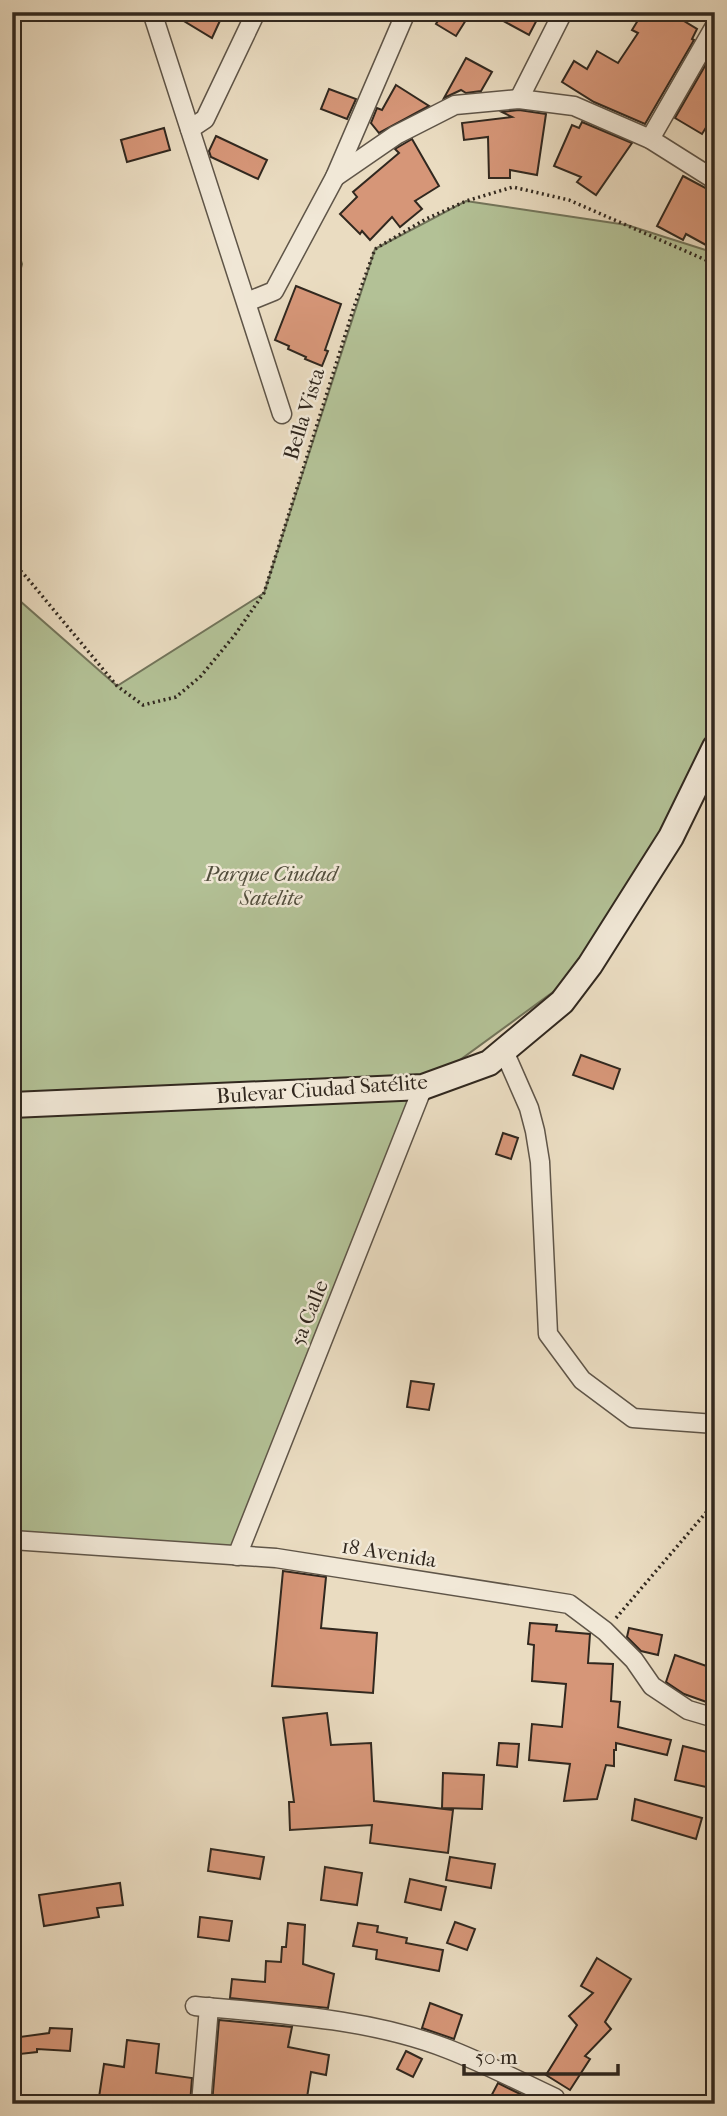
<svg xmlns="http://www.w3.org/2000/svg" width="727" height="2116" font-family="'IM FELL French Canon',serif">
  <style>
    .green { fill: #b3c196; stroke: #72745a; stroke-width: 2 }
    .building { fill: #d69678; stroke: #31281f; stroke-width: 2 }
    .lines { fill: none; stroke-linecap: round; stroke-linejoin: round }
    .street-casing { stroke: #5f5548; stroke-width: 21 }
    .secondary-casing { stroke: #31281f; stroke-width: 28 }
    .path { stroke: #31281f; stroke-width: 3.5; stroke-dasharray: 2 3.5; stroke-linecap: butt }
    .street { stroke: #f1e8d7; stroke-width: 18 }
    .secondary { stroke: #f1e8d7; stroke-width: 24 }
    .labels { text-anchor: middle; stroke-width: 5; stroke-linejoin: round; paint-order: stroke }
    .street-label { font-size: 21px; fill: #31281f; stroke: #f1e8d7 }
    .park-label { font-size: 21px; font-style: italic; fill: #524e3d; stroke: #f1e8d7 }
  </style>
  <rect width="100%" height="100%" fill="#eadcc1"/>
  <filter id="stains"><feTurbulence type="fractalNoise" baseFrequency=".00286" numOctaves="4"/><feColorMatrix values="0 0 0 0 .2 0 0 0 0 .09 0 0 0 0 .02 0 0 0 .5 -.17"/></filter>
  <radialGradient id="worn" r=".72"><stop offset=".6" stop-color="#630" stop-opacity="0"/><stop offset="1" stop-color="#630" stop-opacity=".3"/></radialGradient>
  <g class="green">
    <polygon points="466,201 627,225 715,253 715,746 590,965 423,1087 237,1556 12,1531 12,594 117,686 264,593 375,249"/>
    <polygon points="12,233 22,264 12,303"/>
  </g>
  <g class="building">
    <polygon points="169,12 224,12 212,38"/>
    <polygon points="443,12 471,12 456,36 436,24"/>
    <polygon points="487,12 541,12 529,35"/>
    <polygon points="643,12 669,12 697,29 692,39 694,40 645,124 594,102 562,82 574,61 587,69 597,51 618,63 638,33 632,30"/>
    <polygon points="713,52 715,113 702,134 675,118"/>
    <polygon points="466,58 492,72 481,91 466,93 461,90 444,98"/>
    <polygon points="396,85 429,106 379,133 371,123 377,108 382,110"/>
    <polygon points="329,89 356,99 347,119 321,109"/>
    <polygon points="519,110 546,114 537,175 510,170 510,178 489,178 488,137 464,140 462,123 512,117 502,112"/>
    <polygon points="582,122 632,143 596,195 577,182 581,177 554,166 572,125 579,128"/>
    <polygon points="164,128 170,150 127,162 121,140"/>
    <polygon points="216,136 267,160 258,179 211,157 209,151"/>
    <polygon points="412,139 439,186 415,201 422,209 400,227 392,217 370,240 362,231 360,234 340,214 357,197 353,192 399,153 395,149"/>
    <polygon points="683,176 715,193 715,250 686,234 683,240 657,226"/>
    <polygon points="296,286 341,304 325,350 328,351 322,366 305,359 306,357 288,349 289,346 275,340"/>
    <polygon points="581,1055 620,1069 613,1089 573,1075"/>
    <polygon points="503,1133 518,1138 511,1159 496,1154"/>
    <polygon points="411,1381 434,1384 429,1410 407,1407"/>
    <polygon points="283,1571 326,1577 321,1628 377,1633 373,1693 272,1686"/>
    <polygon points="530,1623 557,1625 556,1631 590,1634 588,1663 613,1664 611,1701 620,1702 618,1727 671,1740 667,1755 616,1743 616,1750 614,1750 614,1766 606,1765 597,1799 564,1801 570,1764 529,1760 532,1724 562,1727 566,1684 532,1681 534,1645 528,1644"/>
    <polygon points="629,1628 662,1635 658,1655 641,1651 627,1637"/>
    <polygon points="675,1655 715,1669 715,1705 684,1694 666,1682"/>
    <polygon points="327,1713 331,1745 371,1743 374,1801 453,1810 448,1853 370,1843 372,1825 290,1830 289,1802 294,1802 283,1718"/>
    <polygon points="499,1743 519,1744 517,1767 497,1765"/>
    <polygon points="683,1746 715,1754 715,1789 675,1780"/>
    <polygon points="443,1773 484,1775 482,1809 442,1808"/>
    <polygon points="635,1799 702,1818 696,1839 632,1820"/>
    <polygon points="211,1849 264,1857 260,1879 208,1871"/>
    <polygon points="450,1857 495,1864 491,1888 446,1880"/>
    <polygon points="325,1867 362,1873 357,1905 321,1900"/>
    <polygon points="410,1879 446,1887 441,1910 405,1902"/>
    <polygon points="120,1883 123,1905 97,1908 99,1917 44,1926 39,1895"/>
    <polygon points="200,1917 232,1921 229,1941 198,1937"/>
    <polygon points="455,1922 475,1929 467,1950 447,1943"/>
    <polygon points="288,1923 305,1925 303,1964 334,1974 328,2008 230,1998 232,1979 265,1982 266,1961 281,1962 282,1947 286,1947"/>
    <polygon points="358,1923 378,1926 377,1932 407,1938 406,1943 443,1950 439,1971 376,1959 377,1950 353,1946"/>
    <polygon points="597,1958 631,1979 605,2022 611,2029 585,2056 590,2059 570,2090 546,2075 577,2025 569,2016 593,1993 581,1986"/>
    <polygon points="430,2003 462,2015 454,2039 422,2028"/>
    <polygon points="219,2020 292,2027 288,2047 329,2055 326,2075 311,2072 306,2104 251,2097 250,2104 212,2104"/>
    <polygon points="50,2028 72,2029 70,2051 37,2049 37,2052 20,2054 19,2048 12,2048 12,2038 49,2033"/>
    <polygon points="127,2040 159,2044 156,2073 192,2078 190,2104 98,2104 104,2064 124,2067"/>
    <polygon points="406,2051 422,2059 413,2077 397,2069"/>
    <polygon points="498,2083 510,2089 541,2104 487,2104"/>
  </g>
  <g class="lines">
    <defs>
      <g id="street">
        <polyline points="152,12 282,414"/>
        <polyline points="519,99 563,12"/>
        <polyline points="190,129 205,119 256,12"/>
        <polyline points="650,139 715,26"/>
        <polyline points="335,177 396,135 455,105 519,99 574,106 650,139 715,180"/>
        <polyline points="247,302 274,291 335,177 406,12"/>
        <polyline points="504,1051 529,1108 535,1131 540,1162 548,1334 582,1380 633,1418 715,1424"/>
        <polyline points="12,1540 276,1558 569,1604 605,1631 634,1660 652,1686 688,1710 715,1718"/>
        <polyline points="237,1556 423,1087"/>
        <path d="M 195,2006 C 278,2014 369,2018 448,2049 C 484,2063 519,2081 555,2098"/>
        <polyline points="201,2104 209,2007"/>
      </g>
      <polyline id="secondary" points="12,1105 423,1087 489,1063 562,1002 590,965 671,837 715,747"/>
    </defs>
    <use href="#street" class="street-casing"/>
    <use href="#secondary" class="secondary-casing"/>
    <g class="path">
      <polyline points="12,564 23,573 117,686 143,705 176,697 201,676 234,636 264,593 354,307 375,249 426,219 466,201 513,187 569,200 715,264"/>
      <polyline points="616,1618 715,1502"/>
    </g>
    <use href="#street" class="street"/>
    <use href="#secondary" class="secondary"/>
  </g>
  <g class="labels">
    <g class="street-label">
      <text transform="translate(304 414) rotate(-73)" y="7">Bella Vista</text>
      <text transform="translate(322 1089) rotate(-4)" y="7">Bulevar Ciudad Satélite</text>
      <text transform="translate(309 1313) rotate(-68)" y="7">5a Calle</text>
      <text transform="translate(389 1553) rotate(9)" y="7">18 Avenida</text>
    </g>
    <g class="park-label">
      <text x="271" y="881">Parque Ciudad<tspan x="271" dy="24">Satelite</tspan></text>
    </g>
  </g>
  <rect width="727" height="2116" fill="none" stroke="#eadcc1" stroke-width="42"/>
  <rect x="14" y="14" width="699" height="2088" fill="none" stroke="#31281f" stroke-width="3.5"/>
  <rect x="21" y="21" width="685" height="2074" fill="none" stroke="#31281f" stroke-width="2"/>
  <path d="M464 2064v10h154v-10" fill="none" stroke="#31281f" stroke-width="3.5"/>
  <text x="475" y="2064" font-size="21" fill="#31281f" stroke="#f1e8d7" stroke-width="5" paint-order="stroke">50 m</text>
  <rect width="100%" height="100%" filter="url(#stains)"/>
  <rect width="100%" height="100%" fill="url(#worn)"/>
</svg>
